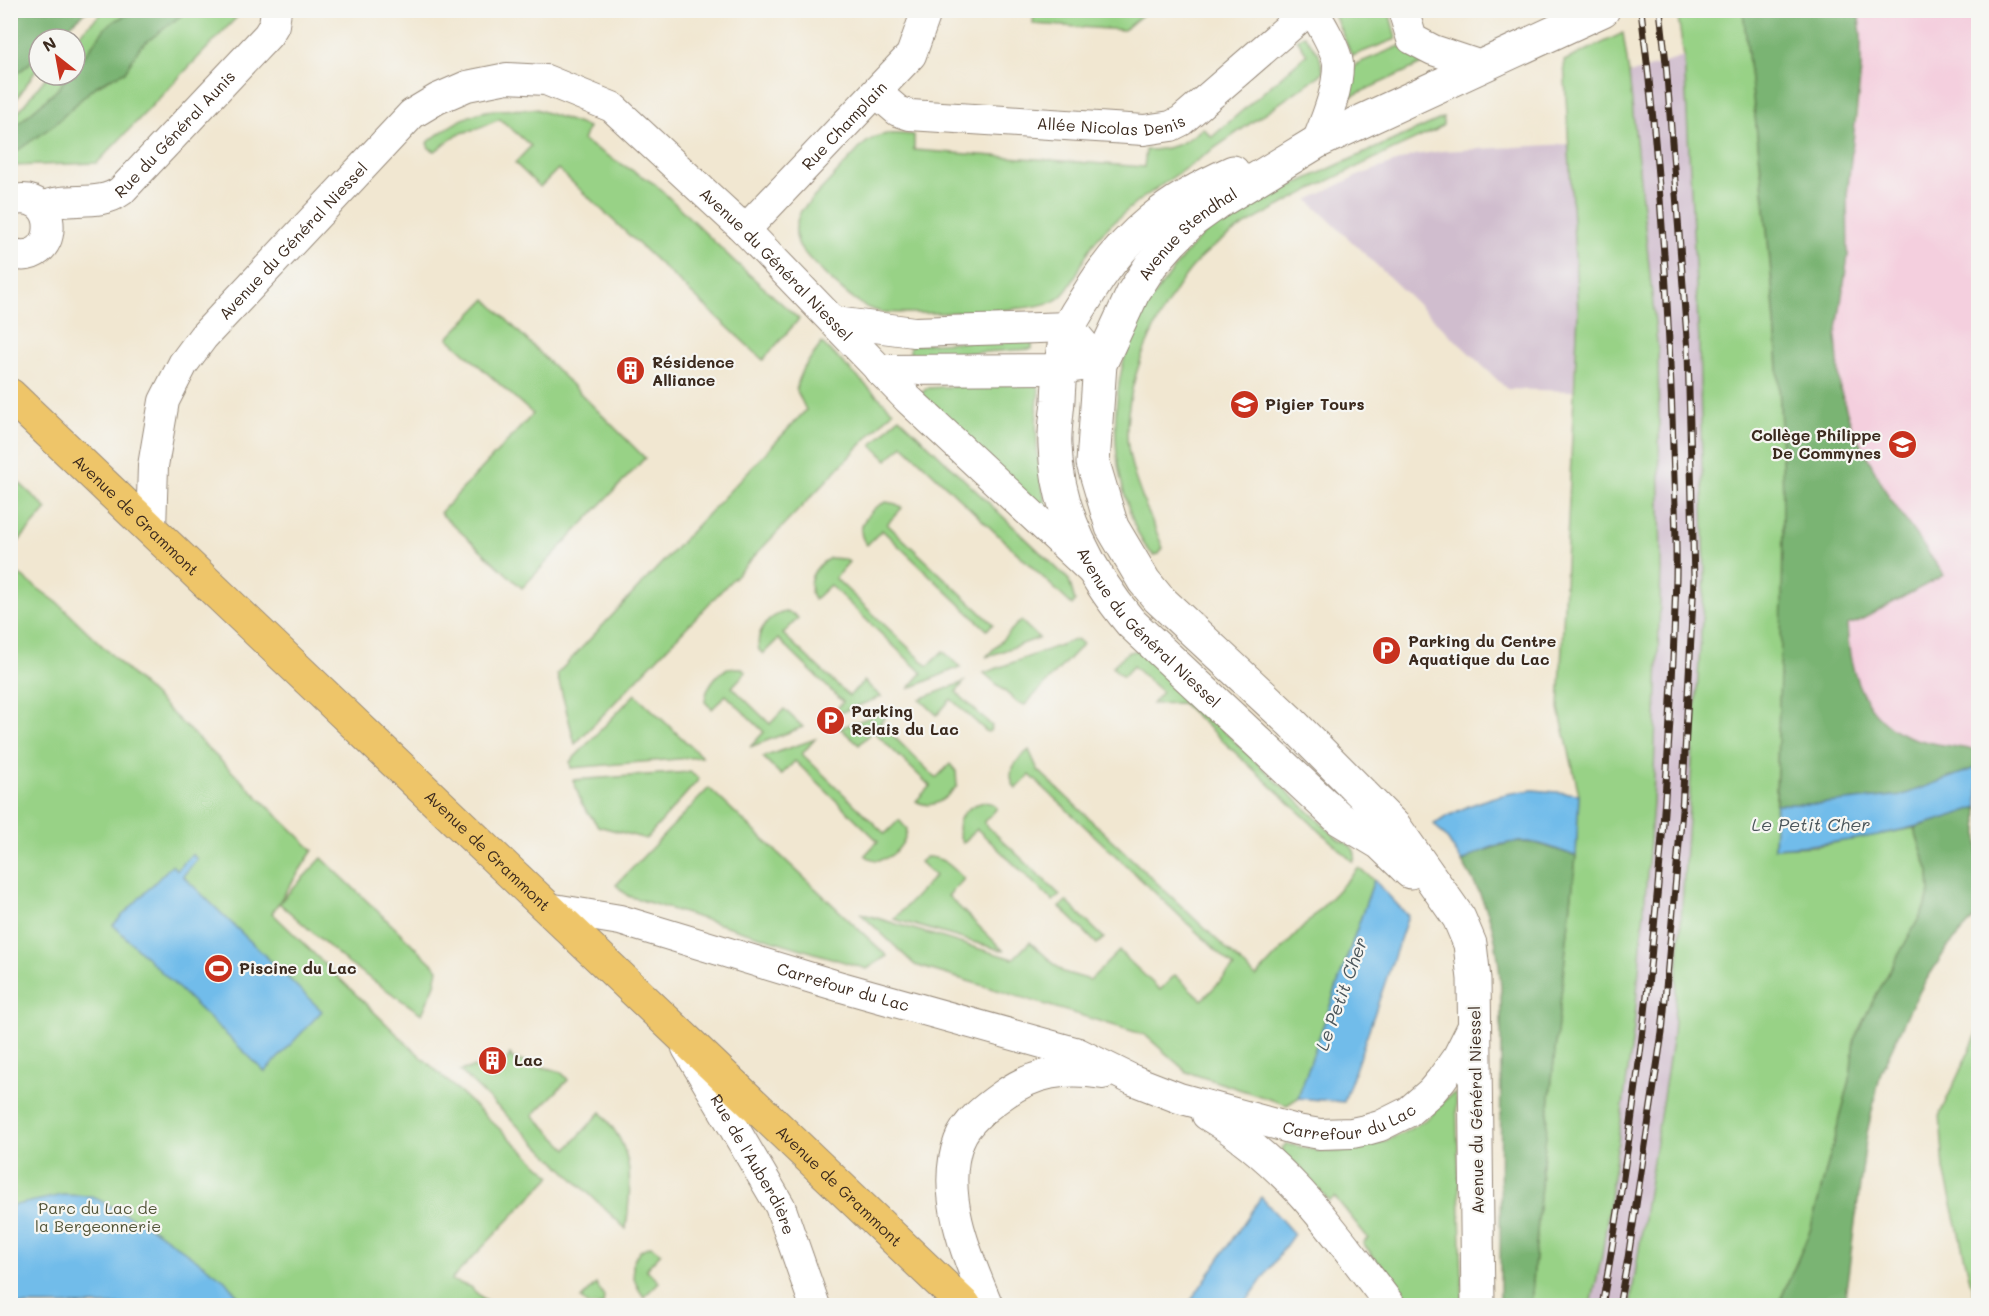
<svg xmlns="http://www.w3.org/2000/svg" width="1989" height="1316" font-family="Mali,sans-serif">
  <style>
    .built { fill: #f4cfde }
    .industrial { fill: #d0bdce }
    .green { fill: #98d286; stroke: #6a7e52; stroke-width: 1.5 }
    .forest { fill: #7ab473; stroke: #5a6f48; stroke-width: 1.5 }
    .water { fill: #71bcea; stroke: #567384; stroke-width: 1.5 }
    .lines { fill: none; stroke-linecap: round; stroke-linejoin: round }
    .minor-casing { stroke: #968878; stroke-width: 32 }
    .tertiary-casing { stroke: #968878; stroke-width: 35 }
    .primary-casing { stroke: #968878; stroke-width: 35 }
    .minor { stroke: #fff; stroke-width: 30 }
    .tertiary { stroke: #fff; stroke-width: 33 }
    .primary { stroke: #eec569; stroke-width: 33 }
    .rail-casing { stroke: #3b2a1e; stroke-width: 7 }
    .rail { stroke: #f6f6f2; stroke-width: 4.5; stroke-dasharray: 14; stroke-linecap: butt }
    .labels { text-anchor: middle; stroke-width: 4.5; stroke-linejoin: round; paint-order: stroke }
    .street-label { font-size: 16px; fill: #3b2a1e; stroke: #f6f6f2 }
    .poi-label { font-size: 16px; font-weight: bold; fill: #3b2a1e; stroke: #f6f6f2; text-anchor: start }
    .park-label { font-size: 16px; fill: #525438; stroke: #f6f6f2 }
    .water-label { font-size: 18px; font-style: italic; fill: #4b565b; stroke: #f6f6f2 }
  </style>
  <rect width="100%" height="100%" fill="#f6f6f2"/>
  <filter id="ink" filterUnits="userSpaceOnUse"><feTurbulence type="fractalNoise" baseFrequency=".0167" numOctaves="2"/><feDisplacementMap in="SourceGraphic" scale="12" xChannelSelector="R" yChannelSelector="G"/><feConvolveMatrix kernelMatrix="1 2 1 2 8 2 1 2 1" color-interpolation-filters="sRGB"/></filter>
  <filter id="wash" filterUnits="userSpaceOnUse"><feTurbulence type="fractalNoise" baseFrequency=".008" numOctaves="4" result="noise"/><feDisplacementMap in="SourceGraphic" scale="24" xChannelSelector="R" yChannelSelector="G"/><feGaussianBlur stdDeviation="1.35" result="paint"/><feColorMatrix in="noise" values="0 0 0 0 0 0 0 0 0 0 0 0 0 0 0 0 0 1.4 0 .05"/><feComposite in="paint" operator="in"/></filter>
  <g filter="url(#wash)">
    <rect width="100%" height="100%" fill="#f1e7d1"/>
    <polygon class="built" points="1858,11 1978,11 1978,767 1818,804 1813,194 1857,121 1861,70 1861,34"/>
    <g class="industrial">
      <polygon points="1684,57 1699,343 1705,577 1690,807 1673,1034 1630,1305 1591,1306 1602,1255 1634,1028 1653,803 1661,571 1658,352 1629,74"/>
      <polygon points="1569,144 1578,312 1573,391 1507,389 1308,200 1355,177 1415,155 1442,151"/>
    </g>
    <g class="green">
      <polygon points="1332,10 1389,11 1396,39 1352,56"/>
      <polygon points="104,11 138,11 116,20 75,68 74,39"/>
      <polygon points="187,11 239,11 238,16 97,163 11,166 10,155 54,125 92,89 110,79 132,61 134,53 140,47"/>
      <polygon points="1034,11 1034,10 1147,11 1124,30 1033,24"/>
      <path d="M 1677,11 L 1743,11 C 1760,157 1777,305 1782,453 C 1786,584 1778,716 1774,848 L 1816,846 L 1914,828 L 1929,872 L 1930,892 L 1923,911 L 1873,1001 L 1854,1040 L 1850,1080 L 1810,1231 L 1778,1305 L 1630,1306 L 1673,1034 L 1705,577 L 1699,343 L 1684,57 Z"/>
      <polygon points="1623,33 1629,74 1658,352 1661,571 1653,803 1634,1028 1602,1255 1591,1305 1531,1306 1542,1172 1576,856 1579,794 1559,709 1578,312 1564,61"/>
      <path d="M 1304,35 L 1319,54 L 1323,71 L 1320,75 L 1137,202 C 1121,216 1103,229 1091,247 C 1081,262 1074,286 1059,298 C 1040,314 911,314 881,312 C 873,310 866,308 859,303 C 846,295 803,256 798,243 C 794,232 796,221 801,211 L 862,146 C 878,131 894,133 914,135 L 914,150 L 1144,167 L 1146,150 C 1171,150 1184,144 1203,128 L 1212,137 L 1307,54 L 1297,39 Z"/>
      <polygon points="1400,46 1424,60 1424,63 1352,96 1349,95 1350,80 1356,64"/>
      <polygon points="39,51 39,66 11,107 11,77 28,65"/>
      <polygon points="48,75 69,75 56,91 11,130 11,121"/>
      <path d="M 536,109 L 588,127 L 583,141 L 655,184 L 733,260 L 799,319 L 763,360 L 558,169 L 540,187 L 515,163 L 531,146 L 500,119 L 476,129 L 458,134 L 435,151 L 429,148 L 427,143 C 445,128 470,112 494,110 C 508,109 522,110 536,109 Z"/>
      <path d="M 1443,118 L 1443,125 L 1436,130 C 1384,154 1331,178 1280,206 C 1250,222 1217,239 1194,265 C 1179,282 1168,303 1157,323 C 1141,353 1128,392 1127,427 C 1125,467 1149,512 1163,548 L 1159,554 L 1154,555 C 1134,542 1119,478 1117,455 C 1112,406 1120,348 1147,306 C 1153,296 1161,286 1168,277 C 1183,256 1193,242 1213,227 C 1239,207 1273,195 1302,181 C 1349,160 1396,139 1443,118 Z"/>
      <polygon points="486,299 645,458 522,588 440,513 533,414 448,338"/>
      <polygon points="1032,337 1032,349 910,357 910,345"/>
      <polygon points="822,343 893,411 575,744 557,674 806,410 796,389 802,370"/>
      <path d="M 1034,382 L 1039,389 C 1033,428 1037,466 1046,505 L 1045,510 L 919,396 L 927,388 Z"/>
      <polygon points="899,417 1069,580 1075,601 1072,605 903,445 887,460 872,445"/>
      <polygon points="11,475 47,509 11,550"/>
      <path d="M 886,502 L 896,504 L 902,508 L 887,524 L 993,624 L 987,630 L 882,530 L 867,545 C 852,529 870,508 886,502 Z"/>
      <path d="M 830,558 L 844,559 L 849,562 L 835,578 L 928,666 L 943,651 L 960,667 L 908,689 L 922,673 L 830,585 L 814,600 C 805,582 813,567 830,558 Z"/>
      <polygon points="10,568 58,603 313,850 272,913 403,1040 551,1176 451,1280 470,1287 490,1305 11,1305"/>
      <path d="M 785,612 L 793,614 L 798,618 L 783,634 L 849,696 L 864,681 L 881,697 L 829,717 L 843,702 L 778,639 L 763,654 L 759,650 C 755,632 768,616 785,612 Z"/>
      <polygon points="1021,621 1039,638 986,657 1020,621"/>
      <polygon points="1077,639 1083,644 1025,705 1018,703 984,673"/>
      <path d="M 1138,650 L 1338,839 C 1348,843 1360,850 1353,862 L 1182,703 L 1152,704 L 1162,692 L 1133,666 L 1123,677 L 1112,667 L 1127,653 Z"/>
      <path d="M 729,668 L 741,668 L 746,672 L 732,687 L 770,724 L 784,709 L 803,727 L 750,747 L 764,732 L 726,695 L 712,709 L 705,702 C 706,686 716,674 729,668 Z"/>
      <polygon points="964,682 956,692 992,726 990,731 987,732 951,699 937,715 920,699"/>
      <polygon points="635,694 702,757 571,768 570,762"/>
      <path d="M 893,709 L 880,723 L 936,778 L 950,764 L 956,771 L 957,786 C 945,799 933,811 916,801 L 930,786 L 873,731 L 859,745 L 840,728 Z"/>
      <path d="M 815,739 L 802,754 L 885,834 L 899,820 L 907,829 C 906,848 882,870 865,855 L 878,841 L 795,761 L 781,775 L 763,757 Z"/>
      <path d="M 1029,750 L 1038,770 L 1256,977 L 1359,868 L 1374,880 L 1298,1098 L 1287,1105 L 1187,1072 L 1145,1035 L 915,965 L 860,913 L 1013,959 L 1030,942 L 1063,972 L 1090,980 L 1119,951 L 1160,990 L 1175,975 L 1202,1000 L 1234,967 L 1030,775 L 1016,789 C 1004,773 1016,760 1029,750 Z"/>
      <polygon points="690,772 699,779 646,839 598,826 582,804 573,780"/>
      <polygon points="709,788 887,956 867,969 628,896 616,885"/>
      <path d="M 984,802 L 991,803 L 997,808 L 984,823 L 1060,895 L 1053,901 L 977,829 L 963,843 C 951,823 963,807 984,802 Z"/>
      <path d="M 926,857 C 944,857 952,867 964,879 L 948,896 L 1004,951 L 894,919 L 935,876 L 920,862 Z"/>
      <polygon points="322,858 438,969 435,984 422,1014 349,964 279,903"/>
      <polygon points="1066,901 1104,938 1097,944 1060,907"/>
      <polygon points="1978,1032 1978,1300 1973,1293 1944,1170 1940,1114"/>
      <path d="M 510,1054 L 513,1059 L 561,1072 L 568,1080 L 533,1115 L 567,1149 L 601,1112 C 608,1122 617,1132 622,1144 C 634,1169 629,1203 626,1229 L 460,1071 L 475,1067 L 498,1078 Z"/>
      <path d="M 1456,1094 L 1463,1305 L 1410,1305 L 1363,1243 L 1368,1238 L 1335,1197 L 1329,1201 L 1301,1168 L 1284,1154 L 1282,1148 L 1287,1144 C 1298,1146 1309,1149 1319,1151 C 1357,1155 1399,1139 1429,1117 C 1438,1110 1446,1094 1456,1094 Z"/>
      <path d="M 651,1246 L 661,1253 L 646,1269 L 659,1282 L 644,1297 C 631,1281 625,1253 651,1246 Z"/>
      <polygon points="596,1284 604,1296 603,1305 588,1305 581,1299"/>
    </g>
    <g class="forest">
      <path d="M 25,10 L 87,11 L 53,39 L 39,39 C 39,58 26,68 11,77 L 11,23 Z"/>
      <polygon points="138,10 187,11 140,47 125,72 103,82 92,89 54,125 11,155 11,130 56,91 69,75 75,75 75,68 106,27 116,20"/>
      <path d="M 1743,11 L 1858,11 L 1861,34 L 1861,70 L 1847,195 L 1848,256 L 1836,336 L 1840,389 L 1852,428 L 1889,497 L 1944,575 L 1857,622 L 1847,625 C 1848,664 1860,710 1897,731 C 1920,744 1952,746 1978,750 L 1978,767 L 1903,795 L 1818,804 L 1776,804 C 1779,687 1785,570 1782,454 C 1778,306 1760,158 1743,11 Z"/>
      <polygon points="1978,807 1978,914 1947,948 1925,982 1909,1011 1881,1072 1867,1133 1844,1305 1778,1306 1810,1231 1850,1080 1854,1040 1873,1001 1923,911 1930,892 1929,872 1914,828"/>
      <path d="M 1512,842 L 1535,843 L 1576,856 L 1542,1172 L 1531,1305 L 1500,1305 L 1501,988 C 1497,935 1491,908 1462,862 L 1476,853 Z"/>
    </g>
    <g class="water">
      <path d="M 1978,767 L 1978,807 C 1913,831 1844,844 1774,848 L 1776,804 L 1818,804 L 1903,795 Z"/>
      <path d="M 1533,790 L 1579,794 L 1576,856 C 1563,852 1548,845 1535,843 C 1510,838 1482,849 1462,862 L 1448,840 L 1434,824 C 1468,804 1494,794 1533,790 Z"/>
      <polygon points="192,854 197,859 183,876 322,1011 265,1072 113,925 172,865 177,870"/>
      <polygon points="1374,880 1408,916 1344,1102 1298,1098"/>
      <polygon points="63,1195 92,1196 156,1231 225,1280 245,1305 11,1305 11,1206"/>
      <polygon points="1261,1197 1294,1234 1244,1305 1188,1305"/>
    </g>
  </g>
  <g filter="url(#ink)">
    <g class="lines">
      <defs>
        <g id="minor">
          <path d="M 1312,10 C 1320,21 1338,53 1338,65 C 1338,91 1326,119 1317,142"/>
          <polyline points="1403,10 1412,39 1433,50 1481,66"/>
          <path id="s1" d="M 877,93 L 898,111 L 910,115 L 1144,130 L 1171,126 L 1181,121 L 1309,10"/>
          <path d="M 10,201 C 63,186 60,270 10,253"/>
          <path id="s2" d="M 42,207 C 67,195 98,208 121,191 L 268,35 L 274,25 L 276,10"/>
          <path id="s3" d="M 745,230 L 911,55 L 927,10"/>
          <polyline points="835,322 914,332 1069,327 1100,364"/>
          <polyline points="879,370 1060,369 1082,366"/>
          <path id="s4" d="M 151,529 L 153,466 L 164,401 L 183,364 L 203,337 L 412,114 L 437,99 L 467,86 L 507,78 L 546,80 L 612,107 L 745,230 L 908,399 L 1090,569"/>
          <path id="s5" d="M 548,908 L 620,920 L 838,986 L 1078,1053 L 1133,1080 L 1179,1098 L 1297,1130 L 1320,1134 L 1352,1133 L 1366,1130 L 1380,1126 L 1408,1112 L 1431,1092 L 1441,1080 L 1458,1056 L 1476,1020"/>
          <path id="s6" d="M 687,1048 L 780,1206 L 815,1306"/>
          <path d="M 1207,1115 C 1286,1161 1336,1234 1391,1306"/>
          <path d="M 988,1306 C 968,1258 939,1194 959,1141 C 966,1122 986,1107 1003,1095 C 1035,1072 1065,1068 1103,1074"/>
        </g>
        <g id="tertiary">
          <path id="s7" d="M 1233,172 C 1170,200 1125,233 1089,293 C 1083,304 1073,316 1069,328 C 1061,351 1059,376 1058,400 C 1057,415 1054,431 1055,446 C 1057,512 1090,574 1131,623 L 1340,819 L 1380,843 L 1410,872"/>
          <path id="s8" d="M 1478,1306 L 1474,979 L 1470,944 L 1459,918 L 1395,827 L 1291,722 L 1158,598 L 1144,581 L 1112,527 L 1093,463 L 1100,364 L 1133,293 L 1151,265 L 1172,241 L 1193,220 L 1217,203 L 1317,142 L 1603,10"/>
        </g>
        <g id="primary">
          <path id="s9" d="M 10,395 L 965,1306"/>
        </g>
      </defs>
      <use href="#minor" class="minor-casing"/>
      <use href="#tertiary" class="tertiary-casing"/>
      <use href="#primary" class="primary-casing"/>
      <use href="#minor" class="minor"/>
      <use href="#tertiary" class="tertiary"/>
      <use href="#primary" class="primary"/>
      <defs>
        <g id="rail">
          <path d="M 1602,1306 C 1645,1066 1669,821 1676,578 C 1677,534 1674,490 1673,447 C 1669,302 1659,155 1641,10"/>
          <polyline points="1619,1306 1628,1258 1662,1033 1682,810 1694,579 1688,351 1666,63 1660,10"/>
        </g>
      </defs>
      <use href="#rail" class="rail-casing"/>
      <use href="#rail" class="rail"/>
    </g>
  </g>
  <defs>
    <symbol id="building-disc" viewBox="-11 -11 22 22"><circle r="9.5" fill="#c8321e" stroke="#f6f6f2"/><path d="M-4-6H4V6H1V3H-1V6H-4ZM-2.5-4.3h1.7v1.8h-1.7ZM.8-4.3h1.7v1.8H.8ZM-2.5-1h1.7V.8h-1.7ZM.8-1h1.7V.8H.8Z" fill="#fff"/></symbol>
    <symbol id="university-disc" viewBox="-11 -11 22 22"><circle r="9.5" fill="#c8321e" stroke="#f6f6f2"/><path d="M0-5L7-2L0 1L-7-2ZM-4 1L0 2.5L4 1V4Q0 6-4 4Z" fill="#fff"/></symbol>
    <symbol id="school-disc" viewBox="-11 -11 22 22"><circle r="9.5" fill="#c8321e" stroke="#f6f6f2"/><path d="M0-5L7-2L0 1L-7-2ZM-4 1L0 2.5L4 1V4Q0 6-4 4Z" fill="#fff"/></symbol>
    <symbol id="parking-disc" viewBox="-11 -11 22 22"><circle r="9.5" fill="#c8321e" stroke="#f6f6f2"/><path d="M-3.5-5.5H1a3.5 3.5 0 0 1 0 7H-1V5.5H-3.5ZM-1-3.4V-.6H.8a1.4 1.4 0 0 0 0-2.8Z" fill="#fff"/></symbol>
    <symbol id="stadium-disc" viewBox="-11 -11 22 22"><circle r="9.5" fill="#c8321e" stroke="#f6f6f2"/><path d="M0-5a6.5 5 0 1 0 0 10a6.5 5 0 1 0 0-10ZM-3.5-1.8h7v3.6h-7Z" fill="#fff"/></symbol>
  </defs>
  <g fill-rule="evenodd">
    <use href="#building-disc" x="614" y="354" width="33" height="33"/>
    <use href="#university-disc" x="1228" y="388" width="33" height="33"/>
    <use href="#school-disc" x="1886" y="428" width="33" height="33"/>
    <use href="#parking-disc" x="1370" y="634" width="33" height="33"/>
    <use href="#parking-disc" x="814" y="704" width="33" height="33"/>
    <use href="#stadium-disc" x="202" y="952" width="33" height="33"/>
    <use href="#building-disc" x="476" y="1044" width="33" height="33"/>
  </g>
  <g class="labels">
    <g class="street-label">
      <text dy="6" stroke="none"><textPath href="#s1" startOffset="242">Allée Nicolas Denis</textPath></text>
      <text dy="6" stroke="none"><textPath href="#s3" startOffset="144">Rue Champlain</textPath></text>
      <text dy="6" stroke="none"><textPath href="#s2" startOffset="160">Rue du Général Aunis</textPath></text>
      <text dy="6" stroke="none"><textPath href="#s8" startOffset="1242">Avenue Stendhal</textPath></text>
      <text dy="6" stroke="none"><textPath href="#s4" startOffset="336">Avenue du Général Niessel</textPath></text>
      <text dy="6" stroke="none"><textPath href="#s4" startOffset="950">Avenue du Général Niessel</textPath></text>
      <text dy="6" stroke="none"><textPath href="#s9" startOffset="174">Avenue de Grammont</textPath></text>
      <text dy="6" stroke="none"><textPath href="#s7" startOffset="562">Avenue du Général Niessel</textPath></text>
      <text dy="6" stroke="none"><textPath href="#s9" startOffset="660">Avenue de Grammont</textPath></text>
      <text dy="6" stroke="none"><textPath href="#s5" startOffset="306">Carrefour du Lac</textPath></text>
      <text transform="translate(1476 1110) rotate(-91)" y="6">Avenue du Général Niessel</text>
      <text dy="6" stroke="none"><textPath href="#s5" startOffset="837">Carrefour du Lac</textPath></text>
      <text dy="6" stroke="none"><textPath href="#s6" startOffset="134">Rue de l'Auberdière</textPath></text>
      <text dy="6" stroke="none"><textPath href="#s9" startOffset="1146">Avenue de Grammont</textPath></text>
    </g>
    <g class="poi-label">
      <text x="652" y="368">Résidence<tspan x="652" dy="18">Alliance</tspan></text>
      <text x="1265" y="410">Pigier Tours</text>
      <text x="1881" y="441" text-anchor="end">Collège Philippe<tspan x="1881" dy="18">De Commynes</tspan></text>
      <text x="1408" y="647">Parking du Centre<tspan x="1408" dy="18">Aquatique du Lac</tspan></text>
      <text x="851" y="717">Parking<tspan x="851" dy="18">Relais du Lac</tspan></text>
      <text x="239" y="974">Piscine du Lac</text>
      <text x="514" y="1066">Lac</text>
    </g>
    <g class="park-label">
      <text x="98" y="1214">Parc du Lac de<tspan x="98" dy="18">la Bergeonnerie</tspan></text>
    </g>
    <g class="water-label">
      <text x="1811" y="831">Le Petit Cher</text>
      <text transform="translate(1342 994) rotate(-70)" y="6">Le Petit Cher</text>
    </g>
  </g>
  <rect width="1989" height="1316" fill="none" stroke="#f6f6f2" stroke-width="36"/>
  <g transform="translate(57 57) rotate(329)"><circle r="28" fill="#f6f6f2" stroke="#aba49d" stroke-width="1.5"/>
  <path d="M0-4.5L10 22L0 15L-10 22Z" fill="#c8321e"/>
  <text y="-9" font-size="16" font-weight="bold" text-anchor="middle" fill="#3b2a1e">N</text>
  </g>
</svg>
